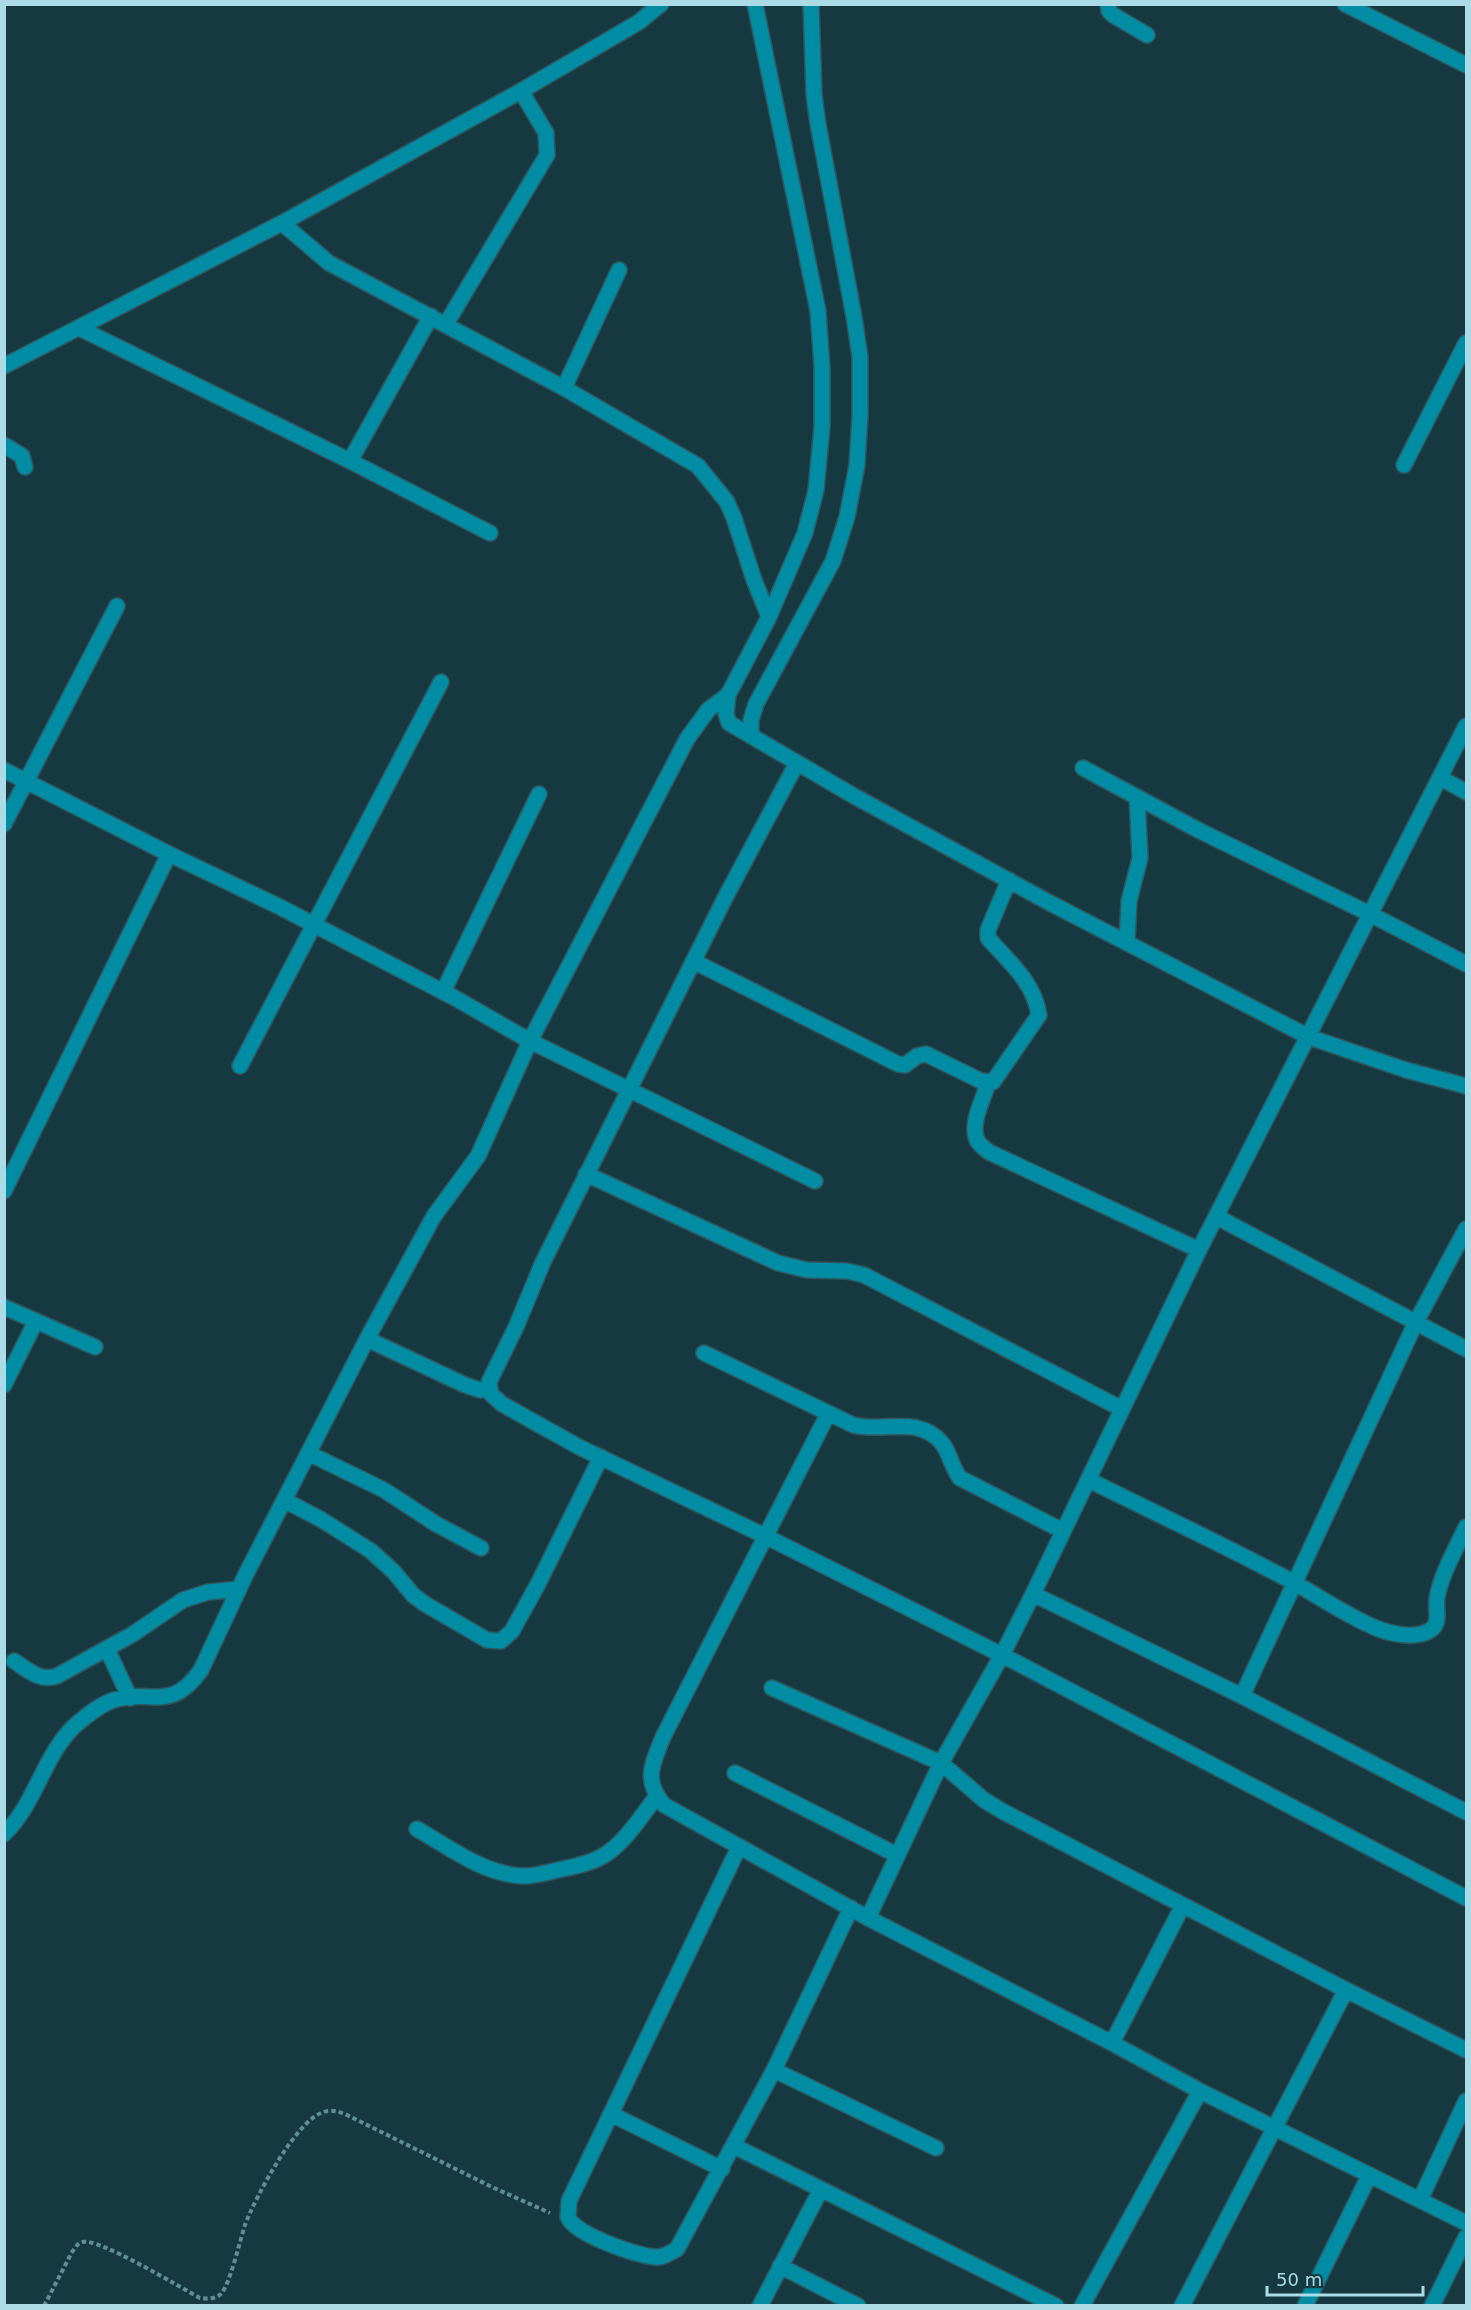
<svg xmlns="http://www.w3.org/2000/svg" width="1471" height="2310" font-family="'DejaVu Sans',sans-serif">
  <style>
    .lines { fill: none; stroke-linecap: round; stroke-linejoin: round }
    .minor-casing { stroke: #30545c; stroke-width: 18 }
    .tertiary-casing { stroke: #30545c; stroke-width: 18 }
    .path { stroke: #628c96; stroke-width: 4; stroke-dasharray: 4.5 3; stroke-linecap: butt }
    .minor { stroke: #008da3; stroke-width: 15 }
    .tertiary { stroke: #008da3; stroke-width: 15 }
  </style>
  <rect width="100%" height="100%" fill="#163840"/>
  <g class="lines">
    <defs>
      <path id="minor" d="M755,4L818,311L822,367V427L816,490L805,533L769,617L728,695L726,714L729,723L854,796L1050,903L1309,1037L1406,1070L1466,1086
        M1108,4L1109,11L1113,15L1147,35
        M1345,4L1466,65
        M282,223L329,263L564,388L698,466L727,502L734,518L754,580L769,617
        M446,324L547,155L546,133L521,91
        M79,328L350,461L490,533
        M564,388L619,270
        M4,445L22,456L25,467
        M350,461L431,316
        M1404,465L1466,343
        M751,736V720L756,704L833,561L847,517L857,465L860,415V357L854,317L818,124L814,95L811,4
        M797,763L726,896L543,1262L516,1327L489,1382L491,1394L502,1404L579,1447L765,1536L1002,1655L1466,1898
        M1083,768L1198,830L1372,915L1466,964
        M4,770L169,854L280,907L455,998L530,1041L815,1181
        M1441,778L1466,792
        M4,824L117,606
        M1127,942L1129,901L1140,858L1137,797
        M693,961L898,1064L905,1065L917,1056L926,1054L981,1081L993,1082L1039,1015C1034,982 1009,962 988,938V930L1009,880
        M443,992L539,794
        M240,1066L441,682
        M988,1083C984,1098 971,1121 976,1137C977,1143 984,1148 989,1152L1199,1250
        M586,1174L778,1263L807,1270L847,1271L864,1275L1122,1409
        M4,1191L169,854
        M1217,1217L1466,1349
        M4,1307L95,1347
        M367,1339L465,1385L480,1390L489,1389
        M704,1353L853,1425C883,1433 917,1415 941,1442C950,1452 951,1467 960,1478L1063,1531
        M4,1385L36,1321
        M828,1414L663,1737C652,1765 643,1780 664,1805L868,1918L1112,2043L1200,2091L1466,2223
        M308,1453L384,1490L436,1524L481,1548
        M1089,1480C1157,1514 1226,1546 1293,1582C1320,1597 1347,1616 1376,1628C1391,1634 1414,1639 1429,1631C1442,1624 1435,1610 1437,1598C1441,1574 1456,1549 1466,1527
        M284,1500L322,1520L371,1551L394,1572L413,1595L425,1604L487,1640L501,1641L512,1631L538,1584L601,1457
        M1033,1594L1242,1696L1466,1812
        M107,1649L130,1698
        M14,1661C28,1670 40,1682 57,1676L133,1634L183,1600L208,1592L239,1589
        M772,1688L941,1763L984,1800L1002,1811L1346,1990L1466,2050
        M1242,1696L1415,1324L1466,1229
        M735,1773L897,1855
        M417,1829C450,1848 482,1873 521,1876C534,1877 548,1872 562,1869C577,1866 596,1862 609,1852C628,1838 642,1815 657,1796
        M4,1834C37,1803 44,1751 79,1722C89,1714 101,1704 114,1700C151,1688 170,1714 201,1670L245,1576L367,1339L434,1216L478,1156L530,1041L687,739L708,710L728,695
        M739,1847L569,2201L568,2217C575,2235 636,2255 655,2257C663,2258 670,2253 677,2249L774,2070L851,1908
        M868,1918L941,1763L1002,1655L1033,1594L1199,1250L1466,726
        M1112,2043L1183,1905
        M774,2070L936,2148
        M611,2114L722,2169
        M734,2146L1056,2306
        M1420,2200L1466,2101
        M780,2266L858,2306
        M760,2306L820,2191
        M1082,2306L1200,2091
        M1182,2306L1346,1990
        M1305,2306L1369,2176
        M1432,2306L1466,2237"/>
      <path id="tertiary" d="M4,366L282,223L521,91L639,22L661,4"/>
    </defs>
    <use href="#minor" class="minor-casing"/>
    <use href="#tertiary" class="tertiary-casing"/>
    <path class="path" d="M44,2306L72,2252C75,2249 77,2243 82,2242C98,2237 181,2288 200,2298C207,2299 215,2299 221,2294C230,2284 240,2240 245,2225C255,2198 295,2123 321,2113C330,2109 338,2111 347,2115L492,2187L550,2213"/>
    <use href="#minor" class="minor"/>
    <use href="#tertiary" class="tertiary"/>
  </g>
  <rect width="1471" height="2310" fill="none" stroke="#abdbe7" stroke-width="12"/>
  <path d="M1267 2286v9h156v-9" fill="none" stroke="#abdbe7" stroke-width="3"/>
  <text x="1276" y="2286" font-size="18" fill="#abdbe7" stroke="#163840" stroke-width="4.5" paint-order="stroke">50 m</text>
</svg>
